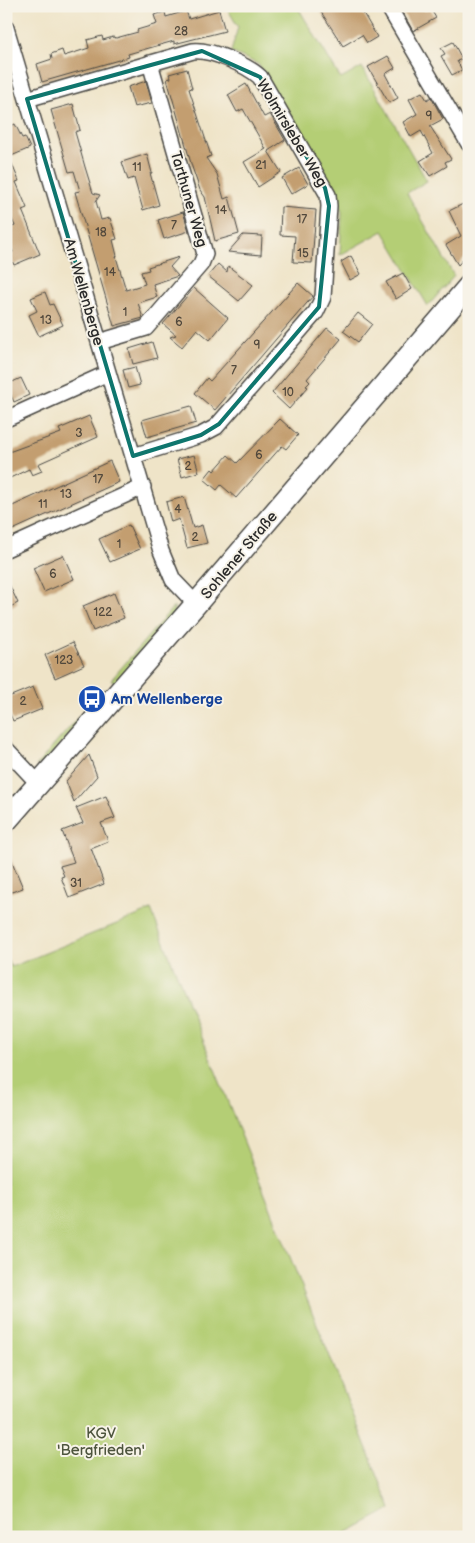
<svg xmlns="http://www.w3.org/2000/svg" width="475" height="1543" font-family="'Balsamiq Sans',sans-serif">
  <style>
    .green { fill: #b4ce74; stroke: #707c50 }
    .building { fill: #c39e6f }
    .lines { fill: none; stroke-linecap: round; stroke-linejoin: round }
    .street-casing { stroke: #484743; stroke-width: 18 }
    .secondary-casing { stroke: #484743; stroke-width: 24 }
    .street { stroke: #fff; stroke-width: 15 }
    .secondary { stroke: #fff; stroke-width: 21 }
    .marked { fill: none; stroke: #0f766e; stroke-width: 4; stroke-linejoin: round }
    .labels { text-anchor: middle; stroke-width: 4; stroke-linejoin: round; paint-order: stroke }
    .number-label { font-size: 12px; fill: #51483c }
    .street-label { font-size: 15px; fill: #2b2b2b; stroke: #f7f3e8 }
    .transit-label { font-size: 15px; font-weight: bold; fill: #164399; stroke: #f7f3e8; text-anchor: start }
    .park-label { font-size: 15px; fill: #4d543d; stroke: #f7f3e8 }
  </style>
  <rect width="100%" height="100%" fill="#f7f3e8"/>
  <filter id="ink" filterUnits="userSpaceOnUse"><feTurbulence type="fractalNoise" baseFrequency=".02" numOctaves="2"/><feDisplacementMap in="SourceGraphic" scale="10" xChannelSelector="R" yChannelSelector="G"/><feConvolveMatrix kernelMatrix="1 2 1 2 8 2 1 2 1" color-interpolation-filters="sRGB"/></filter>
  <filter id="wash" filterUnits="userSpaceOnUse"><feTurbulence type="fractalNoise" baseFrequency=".0096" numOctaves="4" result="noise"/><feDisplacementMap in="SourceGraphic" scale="20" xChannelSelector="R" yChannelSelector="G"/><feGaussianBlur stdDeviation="1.12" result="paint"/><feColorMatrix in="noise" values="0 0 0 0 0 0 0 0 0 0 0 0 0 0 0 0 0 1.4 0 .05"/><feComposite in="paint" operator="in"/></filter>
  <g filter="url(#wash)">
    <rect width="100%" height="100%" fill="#efe4c8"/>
    <path class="green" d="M226,6H297L341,79L362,67L427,181L407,193L454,276L428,306L383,231L340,255L342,213L339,201L258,64L231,52L238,27Z
      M174,606V614L118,683L111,680Z
      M103,689L106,695L44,763L36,766Z
      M151,910L391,1509L338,1537H6V957L11,967Z"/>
    <g id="blocks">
      <path class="building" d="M331,6H359L377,37L367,43L362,35L343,46L321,12Z
        M399,6H422L425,11L430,8L436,18L413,31Z
        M219,10L225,31L174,44V41L128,54L129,57L42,82L37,64L52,59L51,54L62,50L64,56L89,48L87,40L102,36L103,40L113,37L116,38L138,32L137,30L157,24L154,15L165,12L166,17L186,11L189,19Z
        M453,42L462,59L457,61L462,70L452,75L441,56L445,54L441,48Z
        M388,56L395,68L385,74L398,98L389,103L368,67Z
        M187,69L192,88L189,89L211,156L206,158L217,174L224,199L229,197L239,234L215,241L205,197L200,190L192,167L167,79L171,78L169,74Z
        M146,81L152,103L134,107L128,87Z
        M246,84L264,117L270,114L285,140L268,151L281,172L258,187L244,162L266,149L243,109L237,112L228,95Z
        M422,92L427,100L431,97L443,119L430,126L451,159L445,162L447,166L430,176L420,161L433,153L421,131L411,137L403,122L417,114L409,99Z
        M73,104L80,130L75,132L85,167L93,193L100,195L96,201L101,220L110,218L117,239L113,240L117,256L116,257L126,290L145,284L141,272L149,270L148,267L179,257L170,267L178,276L153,284L157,297L138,303L143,318L114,326L75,192L80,191L74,171L69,172L51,110Z
        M15,124L22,138L25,137L30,148L9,157L19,181L16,182L27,208L22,210L40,254L14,265L9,254L13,252L6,235L12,232L10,228L15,226L6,206V128Z
        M147,154L152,173H150L159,205L143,210L134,178L128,180L122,162Z
        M299,168L308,184L291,194L282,178Z
        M463,204L469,214V253L458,265L446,245L461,236L449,211Z
        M281,207L316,210L312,263L293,262L295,236L280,235Z
        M183,212L189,231L164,239L158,220Z
        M243,235L262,236L261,255L228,252Z
        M351,256L361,274L350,280L341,262Z
        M218,264L227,272L228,266L253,285L239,301L208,276Z
        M403,273L412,289L396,299L386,282Z
        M298,283L313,296L215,410L195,393L207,378L210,381Z
        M194,288L228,318L210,340L197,329L182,347L170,337L176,335L163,324Z
        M45,292L50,305L53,304L63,325L39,336L29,315L37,311L31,298Z
        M358,313L372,324L358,342L343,331Z
        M327,328L341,339L307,379L310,382L306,386L308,387L289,409L272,393Z
        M152,342L157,358L133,364L129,349Z
        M135,367L140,385L128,388L123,370Z
        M21,378L29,395L14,402L6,385Z
        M191,406L196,423L147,437L142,420Z
        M89,416L98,437L38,464L42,471L32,475L29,469L10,478L6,470V453L61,433L59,429Z
        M280,419L298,435L286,449L282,446L236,498L221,485L217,490L204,479L212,469L214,471L228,455L237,463Z
        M194,455L199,472L182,477L177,459Z
        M110,461L119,482L6,533V509Z
        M184,497L193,528L202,525L207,543L187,548L179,519L171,522L166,502Z
        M129,525L140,549L110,562L99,539Z
        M63,555L74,579L44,592L33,568Z
        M6,578L18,603L6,609Z
        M114,593L124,618L93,631L83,606Z
        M73,642L84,665L55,678L45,655Z
        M33,687L42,709L13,721L6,705V698Z
        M89,755L97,776L74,802L66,781Z
        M106,796L115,818L101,823L108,841L91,848L104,884L69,898L61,877L64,876L60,866L74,862L62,831L83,823L76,808Z
        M6,847L23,888L6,894Z"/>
    </g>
  </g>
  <g filter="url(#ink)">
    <use href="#blocks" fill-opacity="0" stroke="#484743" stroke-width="1"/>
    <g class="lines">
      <defs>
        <path id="street" d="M388,6L469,144
          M6,28L161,551L173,580L196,604
          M27,99L193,51C210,49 247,65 260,77L328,195L329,206L323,297L316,312L216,427L201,435L133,456
          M99,342L146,328L201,264L205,254L150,63
          M6,419L108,373
          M6,549L143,487
          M6,749L39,784"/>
        <path id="secondary" d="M6,821L196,604L469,286"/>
      </defs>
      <use href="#street" class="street-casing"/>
      <use href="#secondary" class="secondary-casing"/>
      <use href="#street" class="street"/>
      <use href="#secondary" class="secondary"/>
    </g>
  </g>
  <path class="marked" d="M202,51L260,77L325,188L329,206L319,307L219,424L201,435L133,456L27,99Z"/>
  <defs>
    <symbol id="bus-disc" viewBox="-11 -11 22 22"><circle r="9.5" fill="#1a4fb4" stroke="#f7f3e8"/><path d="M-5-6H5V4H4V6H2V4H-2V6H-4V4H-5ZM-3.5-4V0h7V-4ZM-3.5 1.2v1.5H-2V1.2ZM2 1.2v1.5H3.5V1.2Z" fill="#fff"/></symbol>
  </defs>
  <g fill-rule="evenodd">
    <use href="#bus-disc" x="76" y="683" width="32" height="32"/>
  </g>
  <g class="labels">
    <g class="number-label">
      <text x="181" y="35">28</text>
      <text x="429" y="120">9</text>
      <text x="261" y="169">21</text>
      <text x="137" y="171">11</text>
      <text x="221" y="214">14</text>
      <text x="302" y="223">17</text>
      <text x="174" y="229">7</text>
      <text x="101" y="236">18</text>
      <text x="303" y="257">15</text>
      <text x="110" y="276">14</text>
      <text x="125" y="316">1</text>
      <text x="46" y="324">13</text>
      <text x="179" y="326">6</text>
      <text x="257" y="349">9</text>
      <text x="234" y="374">7</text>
      <text x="288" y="396">10</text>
      <text x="79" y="437">3</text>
      <text x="259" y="459">6</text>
      <text x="188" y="470">2</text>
      <text x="98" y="483">17</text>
      <text x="66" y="498">13</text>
      <text x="43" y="508">11</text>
      <text x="178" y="513">4</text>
      <text x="195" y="541">2</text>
      <text x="119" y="548">1</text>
      <text x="53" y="578">6</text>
      <text x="103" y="616">122</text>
      <text x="64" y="664">123</text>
      <text x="23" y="705">2</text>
      <text x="76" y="887">31</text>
    </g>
    <g class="street-label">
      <text transform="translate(292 133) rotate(59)" y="5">Wolmirsleber Weg</text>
      <text transform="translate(189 199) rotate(74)" y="5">Tarthuner Weg</text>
      <text transform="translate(84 292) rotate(74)" y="5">Am Wellenberge</text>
      <text transform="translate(239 555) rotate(-50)" y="5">Sohlener Straße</text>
    </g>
    <g class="transit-label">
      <text x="111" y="704">Am Wellenberge</text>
    </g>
    <g class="park-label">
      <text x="101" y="1438">KGV<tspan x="101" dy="17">'Bergfrieden'</tspan></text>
    </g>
  </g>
  <rect width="475" height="1543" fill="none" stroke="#f7f3e8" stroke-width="25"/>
</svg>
